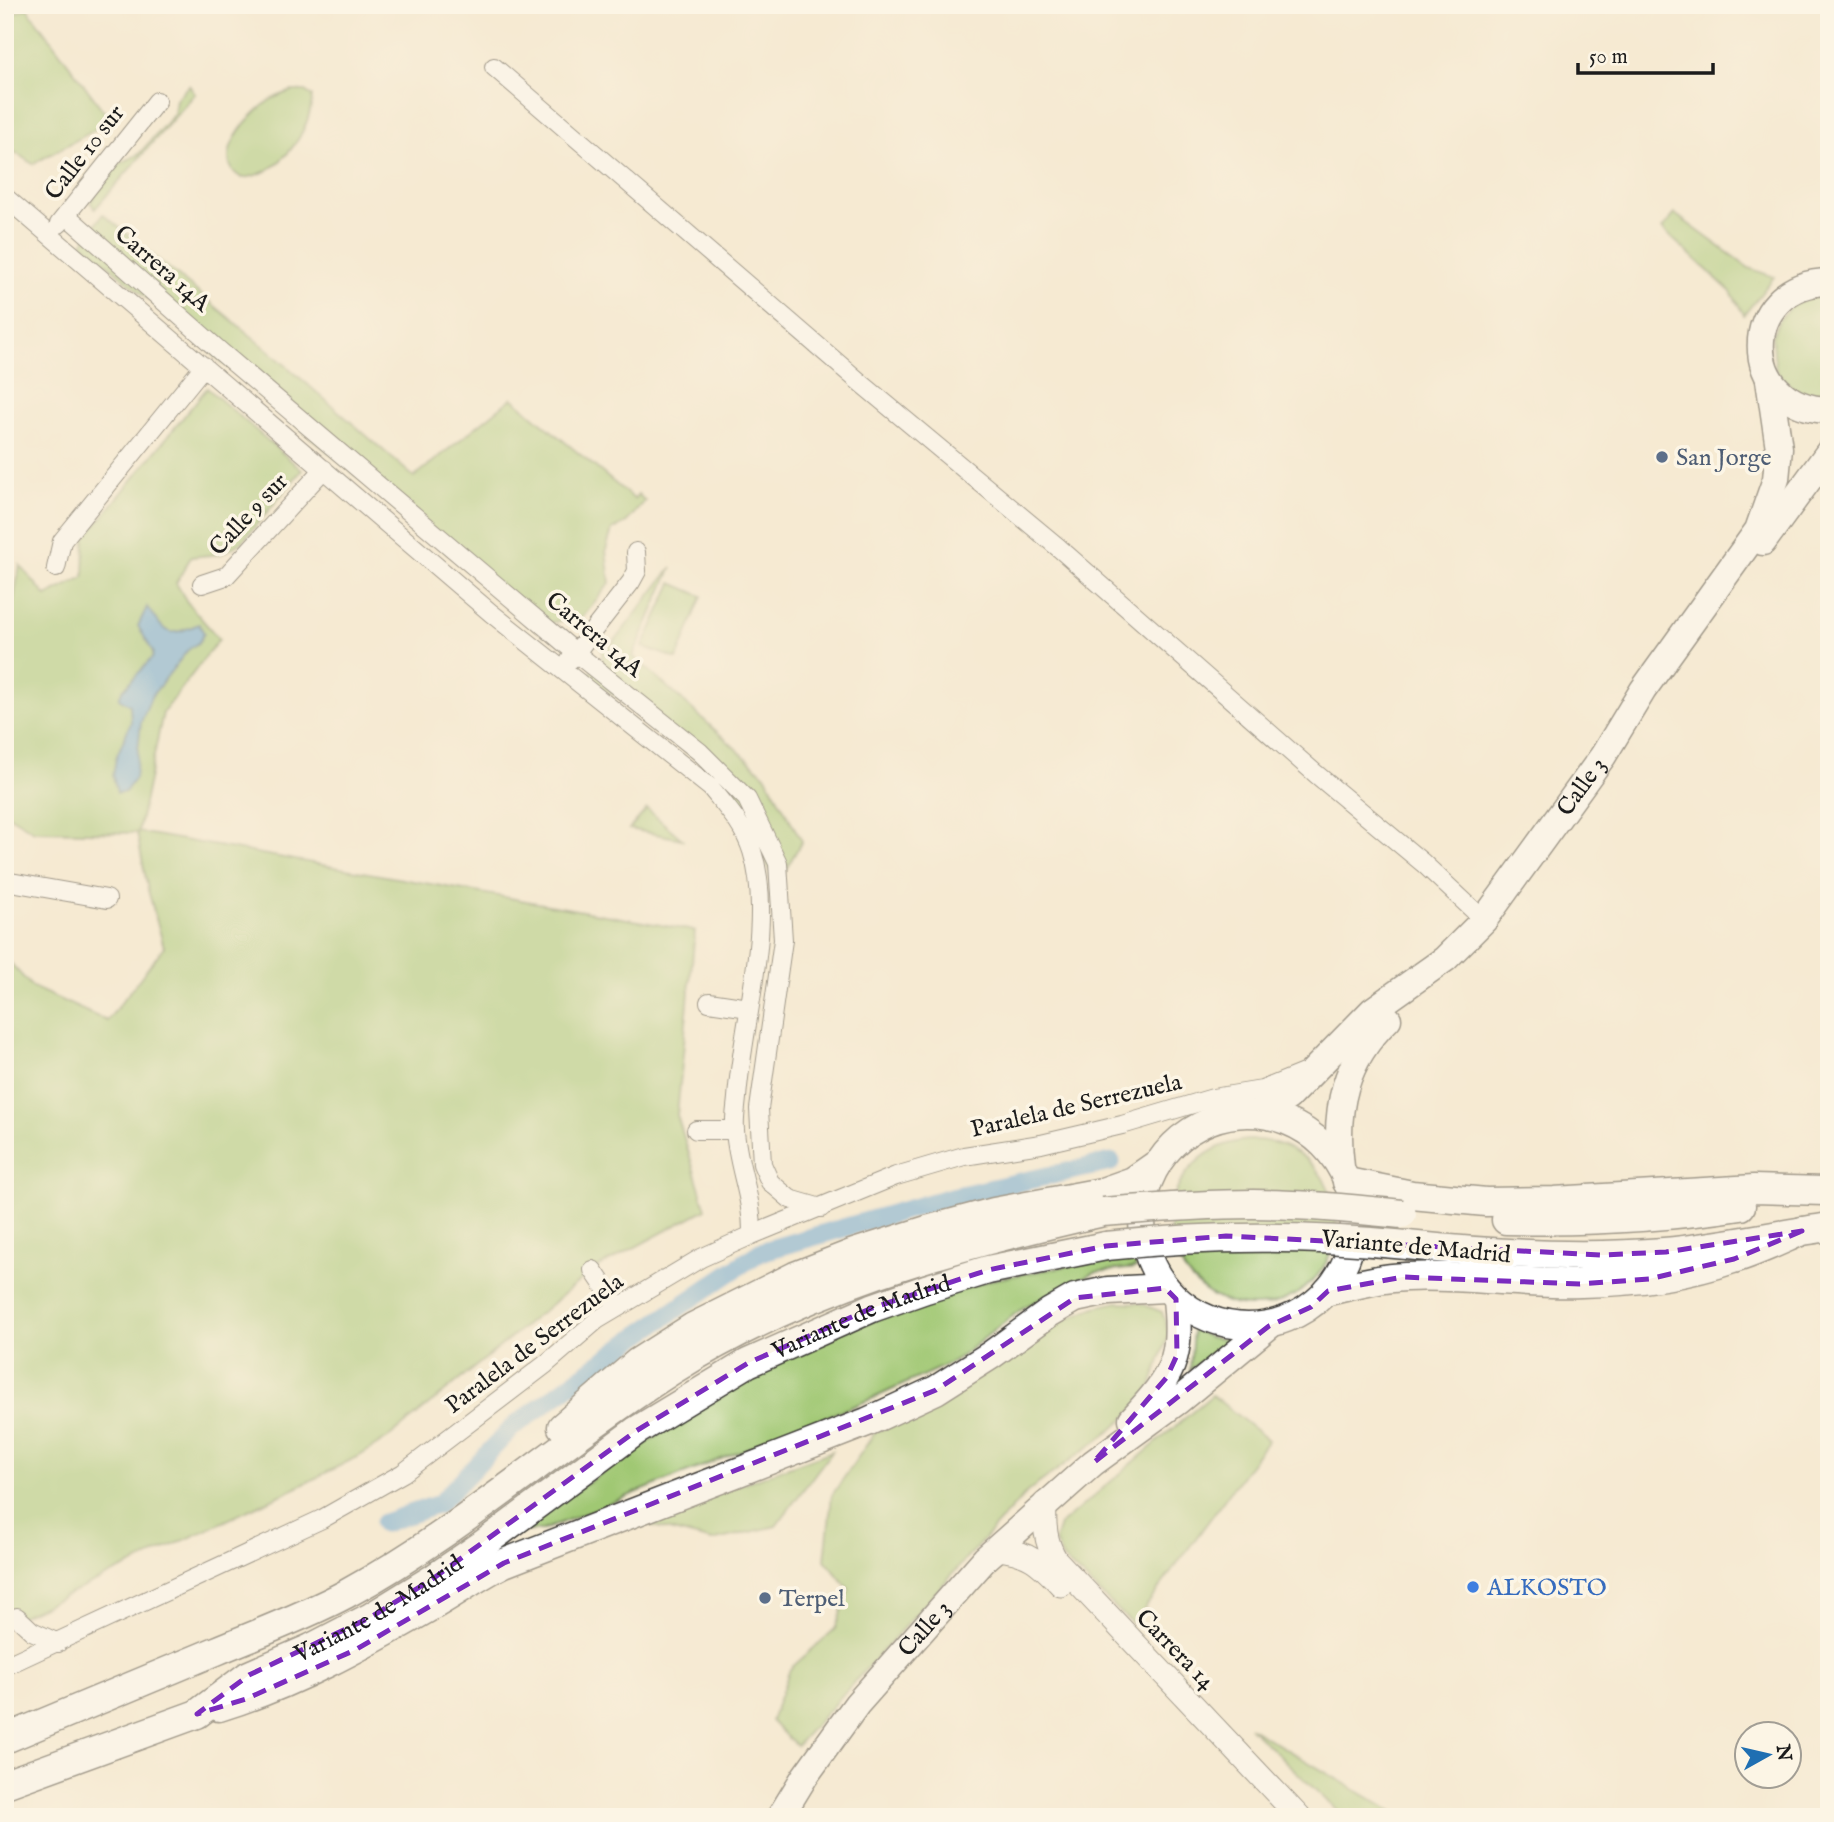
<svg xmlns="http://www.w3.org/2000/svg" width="1834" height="1822" font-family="'IM FELL English',serif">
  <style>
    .green { fill: #a0c873; stroke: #5e7248; stroke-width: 2 }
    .water { fill: #5fa3d4; stroke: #3e6078; stroke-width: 2 }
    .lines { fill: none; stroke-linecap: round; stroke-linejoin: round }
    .canal { stroke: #5fa3d4; stroke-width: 19 }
    .minor-casing { stroke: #3d3b37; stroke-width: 20 }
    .tertiary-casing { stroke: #3d3b37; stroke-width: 25 }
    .secondary-casing { stroke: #3d3b37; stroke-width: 29 }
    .primary-casing { stroke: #3d3b37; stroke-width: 31 }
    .minor { stroke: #fff; stroke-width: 18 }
    .tertiary { stroke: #fff; stroke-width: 23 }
    .secondary { stroke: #fff; stroke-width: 26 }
    .primary { stroke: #fff; stroke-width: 28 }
    .primary-bridge-casing { stroke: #3d3b37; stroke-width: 31; stroke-linecap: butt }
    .primary-bridge { stroke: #fff; stroke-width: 28 }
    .marked { fill: none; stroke: #7b2cbf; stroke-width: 5; stroke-dasharray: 14 9; stroke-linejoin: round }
    .service-dot { fill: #5c6f8a; stroke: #fcf5e5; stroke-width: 2.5 }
    .shop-dot { fill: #3f7fe0; stroke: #fcf5e5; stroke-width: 2.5 }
    .labels { text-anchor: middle; stroke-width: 7; stroke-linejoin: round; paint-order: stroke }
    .street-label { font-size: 24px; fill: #1c1c1c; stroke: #fcf5e5 }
    .service-label { font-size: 24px; fill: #4e5e75; stroke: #fcf5e5; text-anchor: start }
    .shop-label { font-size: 24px; fill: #366cbe; stroke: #fcf5e5; text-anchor: start }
  </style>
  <rect width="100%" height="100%" fill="#fcf5e5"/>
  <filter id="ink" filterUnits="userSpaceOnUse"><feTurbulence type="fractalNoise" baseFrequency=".0143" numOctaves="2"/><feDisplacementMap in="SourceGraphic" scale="14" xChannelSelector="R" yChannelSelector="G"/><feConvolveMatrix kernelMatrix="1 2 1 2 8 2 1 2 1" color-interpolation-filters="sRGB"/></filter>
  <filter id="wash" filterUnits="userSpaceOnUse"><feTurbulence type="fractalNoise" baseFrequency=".00686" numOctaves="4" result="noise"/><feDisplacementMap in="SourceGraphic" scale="28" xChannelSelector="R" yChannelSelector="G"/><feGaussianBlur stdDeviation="1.57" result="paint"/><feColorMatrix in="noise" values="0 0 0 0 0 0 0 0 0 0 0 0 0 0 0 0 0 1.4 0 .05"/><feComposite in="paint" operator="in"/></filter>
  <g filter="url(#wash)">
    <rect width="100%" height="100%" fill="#f5ead2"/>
    <path class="green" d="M27,8L111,121L33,164L5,146V17Z
      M189,85L195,94L95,209L90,202L119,164L139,154L174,114L176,99Z
      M292,91H305L312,96C311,132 280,175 242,178C207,159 251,112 272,99C278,96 286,93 292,91Z
      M103,214L267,349L414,477L512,398L634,499L638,494L645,501L625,524L612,530L606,550L610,583L582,618L553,622L544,635L82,243Z
      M1675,214L1749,268L1774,277L1744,315L1731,292L1662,229Z
      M1822,295L1829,296V400L1800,395L1776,371L1772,336L1779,320L1790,307L1805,299Z
      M207,388L302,470L242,542L221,554L191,557L176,583L187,602L219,639L163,713L138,832L695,931L677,1115L706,1209L593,1270L391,1436L363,1454L298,1487L5,1624V957L32,987L107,1021L164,947L148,890L137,833L34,831L5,813V647L20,565L46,596L84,577L85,538Z
      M672,567L633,656L765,775L802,841L776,887L748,814L714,773L587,675L602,662V642L609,648Z
      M672,583L702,596L677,659L643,647Z
      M647,809L682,839L629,829Z
      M1170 1223a83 83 0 1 1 166 0a83 83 0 1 1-166 0Z
      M1134,1254L1136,1268L1095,1272L1024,1307L955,1361L876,1397L543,1530L514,1532L736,1383L834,1334L990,1280Z
      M1118,1302L1140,1303L1162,1312L1169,1334L1147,1398L1113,1429L1027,1492L796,1746L771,1721L790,1669L835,1629L849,1589L825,1560L832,1495L876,1431L911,1420L1052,1325L1095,1307Z
      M1193,1329L1209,1337L1229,1340L1190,1370Z
      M1212,1395L1268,1440L1133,1624L1062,1558L1055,1541L1060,1525Z
      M832,1451L776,1526L712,1541L638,1522Z
      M1249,1727L1401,1817H1344Z"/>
    <path class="water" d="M147,607C168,635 165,638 199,624L204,633L199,642L188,650L151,697L141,722L135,778L125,792L117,793L113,776L116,758L131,722L130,705L119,698L122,691L152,658L153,652L138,626Z"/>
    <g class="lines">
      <path class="canal" d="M384,1523L439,1504L513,1427L637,1336L760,1252L951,1197L1111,1162"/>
    </g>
  </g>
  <g filter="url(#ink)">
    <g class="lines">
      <defs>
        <path id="minor" d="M494,67L862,384L1059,548L1316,774L1423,863L1484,920
          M5,197L491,613L711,788C727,808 744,826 752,851C775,921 742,1024 737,1098C736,1109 734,1120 735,1130C737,1166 753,1197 752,1235
          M66,215L221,352L582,658L700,752L747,799L778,863L783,940L759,1109L762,1164L770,1182L790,1199L821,1208
          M59,224L157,101
          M56,568L62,541L204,366
          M202,584L226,576L324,469
          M570,660L631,582L637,571L636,552
          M5,881L107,899
          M709,1002L749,1008
          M696,1130H735
          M593,1270L618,1307
          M17,1617L32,1631L58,1643
          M5,1666L322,1519L403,1473L546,1364L597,1320L701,1258L752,1235L896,1176L964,1156L1041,1144L1122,1125L1213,1098L1262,1090L1306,1072"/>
        <path id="tertiary" d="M1045,1503C1044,1525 1045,1542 1056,1560L1299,1817
          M996,1549C1028,1551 1040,1563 1061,1585"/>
        <g id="secondary">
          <path d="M1829,282C1738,283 1738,408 1829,410"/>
          <path d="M1763,542L1829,452"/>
          <path id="s1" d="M1256,1113L1288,1097L1373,1010L1445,959L1484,920L1603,756L1643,690L1758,530L1776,479L1779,448L1769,380"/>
          <circle cx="1248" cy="1220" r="106"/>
          <path d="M1341,1167C1334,1109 1344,1061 1388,1019"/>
          <path d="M1132,1419C1173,1375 1182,1360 1176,1299"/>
          <path id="s2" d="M780,1817L805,1776L857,1704L985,1559L1093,1463L1178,1401L1269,1326"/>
        </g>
        <g id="primary">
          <path d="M1347,1182L1412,1195L1486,1202L1554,1201L1754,1189L1825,1191"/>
          <path d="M1506,1220C1586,1222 1663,1218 1741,1206"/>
          <path d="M1407,1245C1492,1254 1578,1259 1664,1252C1719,1247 1774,1235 1829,1227"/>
          <path d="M1328,1291C1354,1285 1379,1278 1406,1277C1465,1274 1523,1285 1581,1283C1633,1282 1685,1276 1733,1259C1757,1252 1779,1241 1802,1231"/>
          <path d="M562,1427L638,1362L693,1327L795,1276L854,1253L927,1230L994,1212L1102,1192L1133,1181L1156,1165"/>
          <path d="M219,1707C294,1684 362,1646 430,1607C455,1593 478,1576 504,1563L867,1422L936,1390L991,1355L1049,1313L1075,1298L1108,1291L1165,1288"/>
          <path d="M5,1739C76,1710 146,1680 216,1651C259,1633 305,1616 346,1594C462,1531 560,1442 671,1371C804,1287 951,1246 1103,1212"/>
          <path id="s3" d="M5,1784L197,1714L249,1675L311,1648L371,1617L431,1580L482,1545L636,1431L748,1363L872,1308L926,1289L988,1270L1106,1246"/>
        </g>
      </defs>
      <use href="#minor" class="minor-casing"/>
      <use href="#tertiary" class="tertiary-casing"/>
      <use href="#secondary" class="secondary-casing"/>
      <use href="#primary" class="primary-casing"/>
      <use href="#minor" class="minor"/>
      <use href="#tertiary" class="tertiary"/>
      <use href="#secondary" class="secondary"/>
      <use href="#primary" class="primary"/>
      <defs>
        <path id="primary-bridge" d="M1103,1212C1153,1208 1202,1204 1253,1204C1303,1204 1352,1209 1402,1214
          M1106,1246C1207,1235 1306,1235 1407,1245"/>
      </defs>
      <use href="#primary-bridge" class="primary-bridge-casing"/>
      <use href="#primary-bridge" class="primary-bridge"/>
    </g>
  </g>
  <path d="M0 0H1834V1822H0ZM1802,1231L1734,1259L1649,1279L1580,1284L1403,1277L1328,1291L1311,1307L1269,1326L1093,1463L1167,1377L1177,1355L1176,1299L1165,1288L1075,1298L936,1390L504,1563L355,1650L246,1699L197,1714L249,1675L371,1617L431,1580L636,1431L748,1363L872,1308L988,1270L1106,1246L1226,1236L1602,1255L1666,1252Z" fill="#f5ead2" fill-opacity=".55" fill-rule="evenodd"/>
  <path class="marked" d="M1802,1231L1734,1259L1649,1279L1580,1284L1403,1277L1328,1291L1311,1307L1269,1326L1093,1463L1167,1377L1177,1355L1176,1299L1165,1288L1075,1298L936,1390L504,1563L355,1650L246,1699L197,1714L249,1675L371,1617L431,1580L636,1431L748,1363L872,1308L988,1270L1106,1246L1226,1236L1602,1255L1666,1252Z"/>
  <g class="service-dot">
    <circle cx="1662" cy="457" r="7"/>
    <circle cx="765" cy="1598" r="7"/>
  </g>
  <circle class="shop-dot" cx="1473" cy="1587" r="7"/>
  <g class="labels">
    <g class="street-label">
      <text transform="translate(84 152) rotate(-52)" y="8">Calle 10 sur</text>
      <text transform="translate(163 268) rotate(41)" y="8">Carrera 14A</text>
      <text transform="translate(248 514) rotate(-47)" y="8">Calle 9 sur</text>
      <text transform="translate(595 634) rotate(40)" y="8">Carrera 14A</text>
      <text dy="8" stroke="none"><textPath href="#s1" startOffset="466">Calle 3</textPath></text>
      <text transform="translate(1076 1105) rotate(-13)" y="8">Paralela de Serrezuela</text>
      <text transform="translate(1416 1246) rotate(5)" y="8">Variante de Madrid</text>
      <text dy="8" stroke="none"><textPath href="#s3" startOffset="982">Variante de Madrid</textPath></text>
      <text transform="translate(534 1343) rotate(-37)" y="8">Paralela de Serrezuela</text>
      <text dy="8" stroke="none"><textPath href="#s3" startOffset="415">Variante de Madrid</textPath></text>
      <text dy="8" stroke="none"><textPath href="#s2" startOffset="238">Calle 3</textPath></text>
      <text transform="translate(1176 1649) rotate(46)" y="8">Carrera 14</text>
    </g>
    <g class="service-label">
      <text x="1676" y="465">San Jorge</text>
      <text x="779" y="1606">Terpel</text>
    </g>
    <g class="shop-label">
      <text x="1487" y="1595">ALKOSTO</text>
    </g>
  </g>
  <rect width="1834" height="1822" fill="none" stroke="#fcf5e5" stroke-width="28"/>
  <g transform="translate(1768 1755) rotate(82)"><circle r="33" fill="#fcf5e5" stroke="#a29e95" stroke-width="2"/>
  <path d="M0-5L12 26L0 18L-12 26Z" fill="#1f6fb2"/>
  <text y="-10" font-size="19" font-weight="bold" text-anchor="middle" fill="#1c1c1c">N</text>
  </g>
  <path d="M1578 63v10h135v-10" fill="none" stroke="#1c1c1c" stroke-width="3.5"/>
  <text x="1589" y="63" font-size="21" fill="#1c1c1c" stroke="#fcf5e5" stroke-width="5" paint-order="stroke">50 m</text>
</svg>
